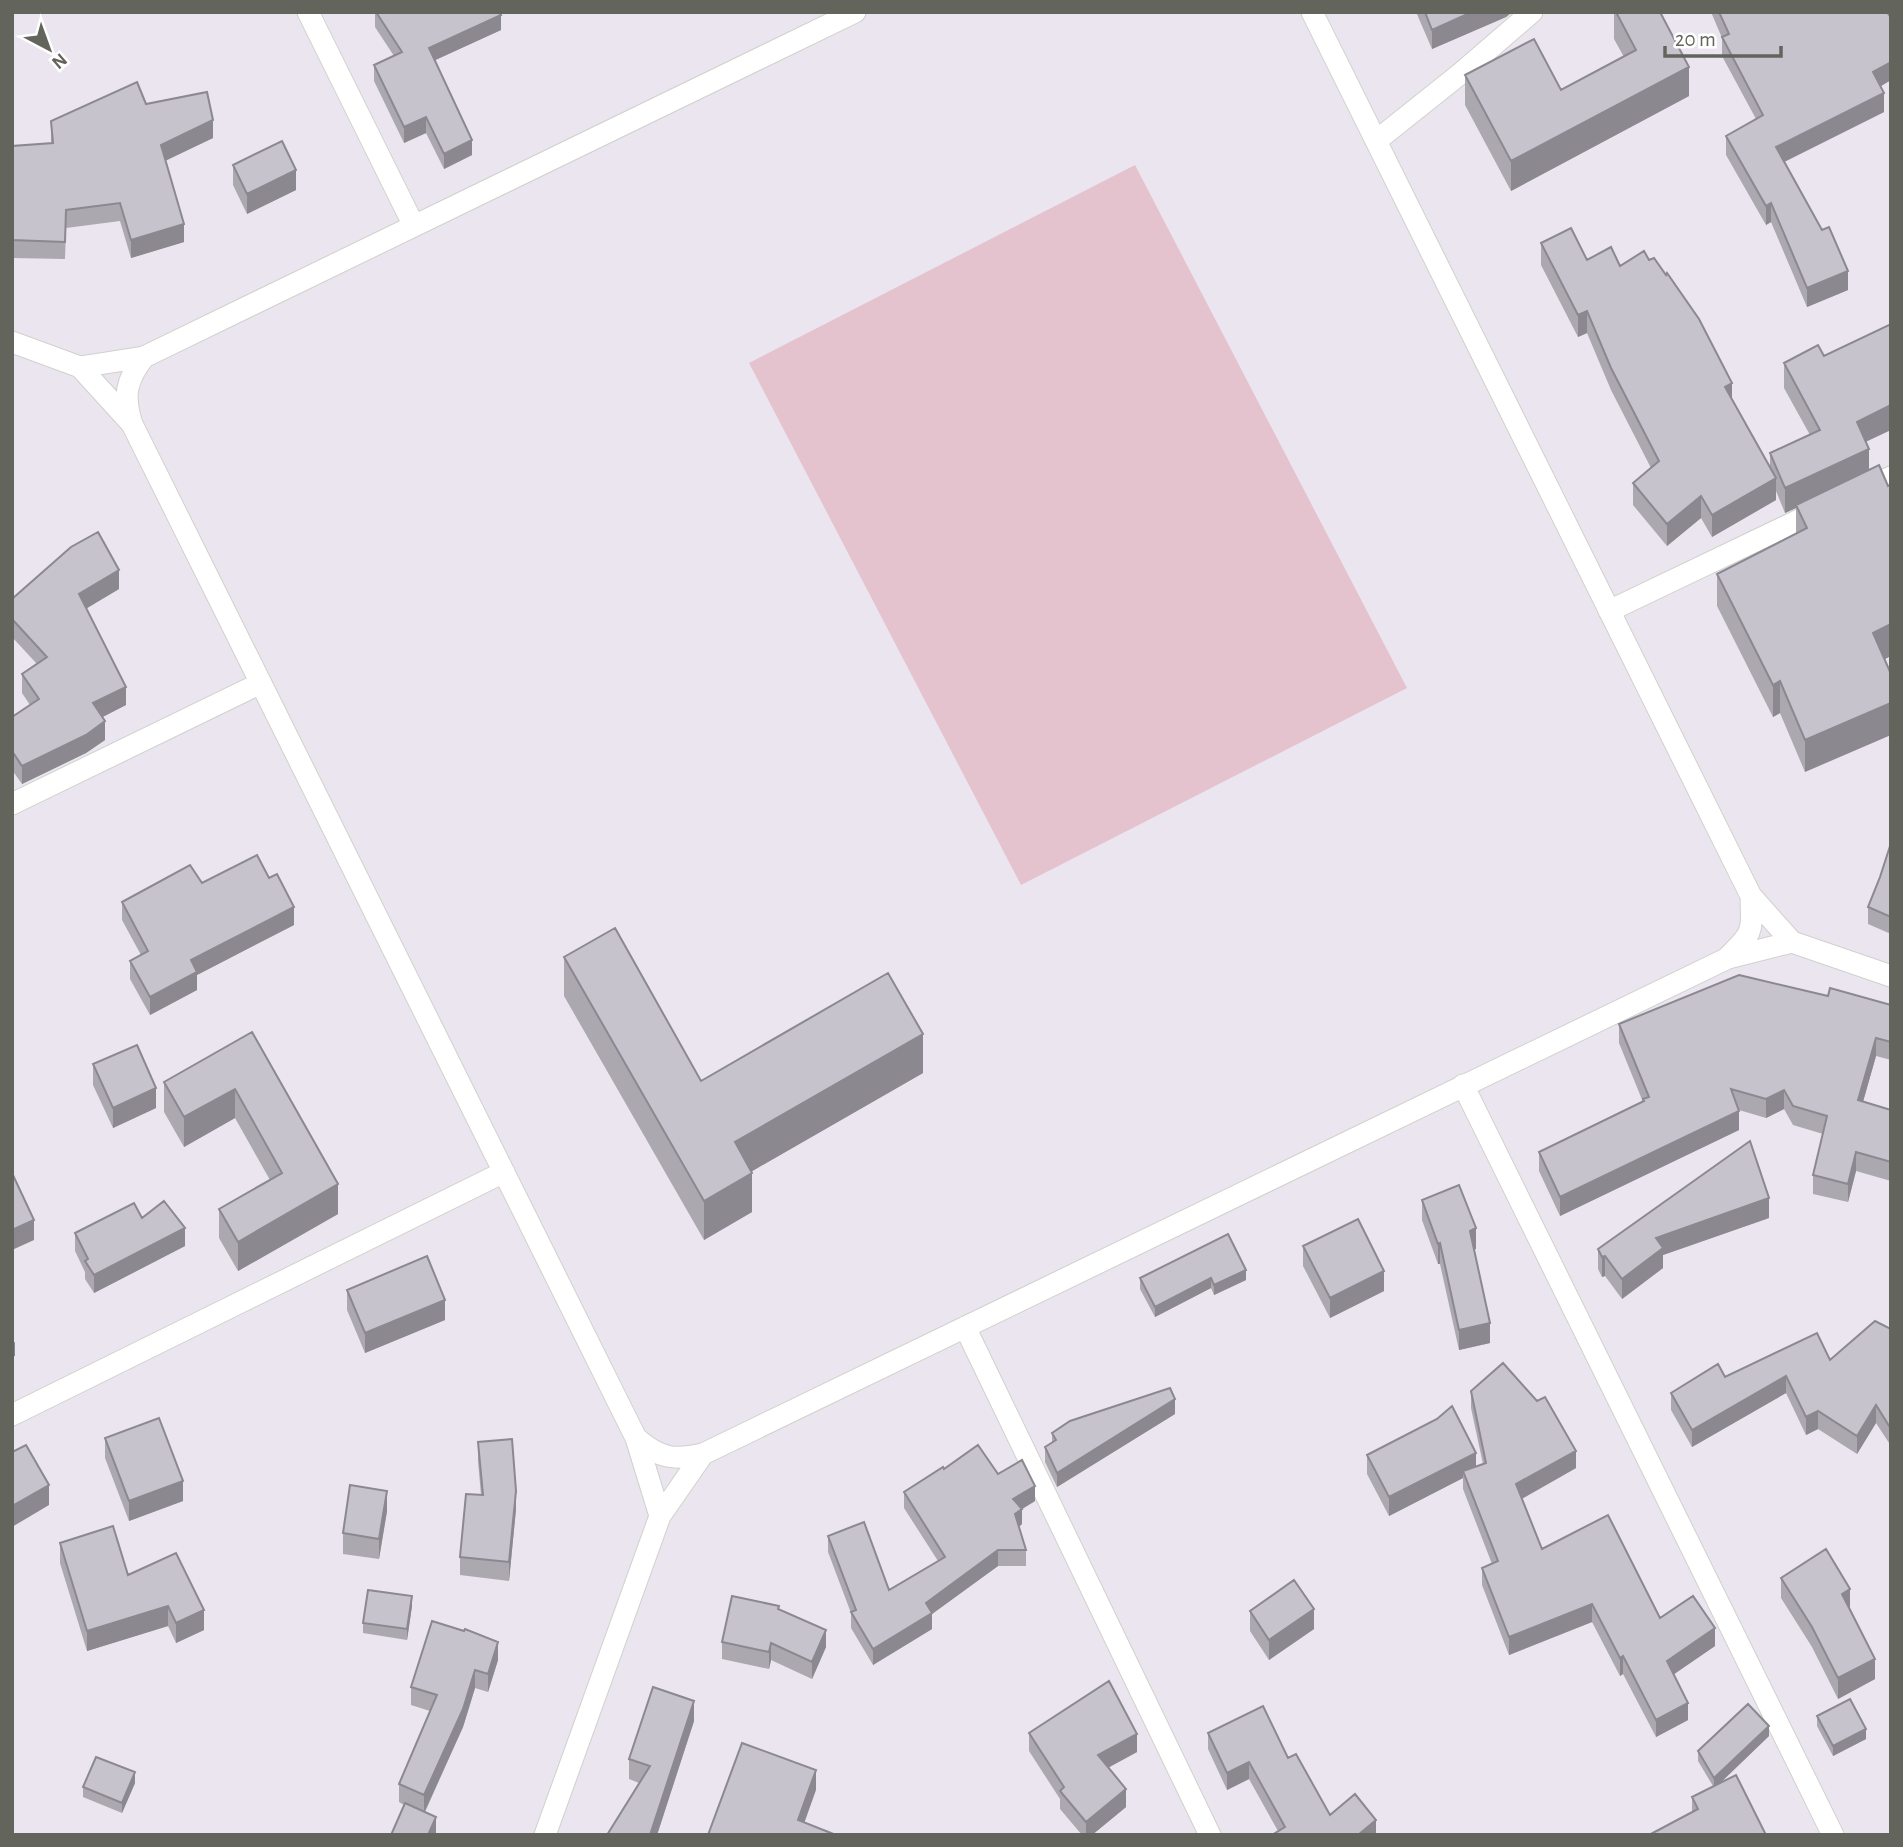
<svg xmlns="http://www.w3.org/2000/svg" width="1903" height="1847" font-family="'Alegreya Sans',sans-serif">
  <style>
    .green { fill: #e5c3ce }
    .lines { fill: none; stroke-linecap: round; stroke-linejoin: round }
    .minor-casing { stroke: #cfd2cb; stroke-width: 23 }
    .minor { stroke: #fff; stroke-width: 21 }
    .wall { fill: #aba8b0 }
    .shaded-wall { fill: #8b8890 }
    .building { fill: #c7c3cd; stroke: #8b8890; stroke-width: 2 }
  </style>
  <rect width="100%" height="100%" fill="#eae5ef"/>
  <path class="green" d="M1135,165L1407,688L1021,885L749,363Z"/>
  <g class="lines">
    <defs>
      <path id="minor" d="M308,12L414,226
        M855,12L144,357C126,380 123,396 132,424L636,1438C659,1458 674,1461 703,1454L1726,959C1754,932 1752,933 1751,896
        M1312,12L1751,896L1792,942
        M1376,141L1460,74L1532,12
        M12,342L80,367L131,423
        M80,367L144,357
        M1861,491L1891,477
        M1609,611L1822,509
        M12,804L261,683
        M1728,958L1792,942L1891,976
        M1463,1085L1833,1835
        M965,1327L1210,1835
        M12,1415L504,1172
        M636,1438L660,1516
        M545,1835L660,1516L703,1454"/>
    </defs>
    <use href="#minor" class="minor-casing"/>
    <use href="#minor" class="minor"/>
  </g>
  <path class="wall" d="M375,12L501,30L435,60L472,155L444,169L426,133L404,143L374,81V65L394,56L375,27Z
    M1416,12H1512L1506,17L1432,49Z
    M1614,12H1660L1689,96L1511,191L1465,105V75L1561,90L1624,57L1614,39Z
    M1711,12H1887L1891,18V80L1880,86L1884,112L1784,162L1848,290L1807,307L1771,222L1766,225L1726,155V136L1756,119L1722,56V38Z
    M146,104L213,138L165,160L184,242L131,258L120,221L66,228L65,259L12,258V146L51,143V121Z
    M233,165L296,190L247,214L233,185Z
    M1541,243L1587,260L1620,266L1732,399L1770,467V453L1810,435L1784,388V363L1866,442L1891,656L1884,659L1805,772L1780,713L1773,717L1717,606V574L1796,534V508L1785,513L1776,491V500L1712,537L1701,518L1667,546L1633,505V483L1651,468L1611,390L1587,333L1578,337L1541,265Z
    M119,589L86,608L126,705L102,717L105,740L86,753L22,784L12,770V717L30,705L22,693V674L37,664L12,637V599Z
    M1891,843V934L1868,924V907L1880,877Z
    M202,883L294,925L197,975V990L150,1015L130,979V961L141,955L122,920V902Z
    M564,957L701,1081L923,1073L752,1171V1212L704,1240L564,996Z
    M1828,996L1891,1005V1060L1876,1056L1863,1102L1891,1110V1181L1856,1171L1848,1202L1813,1194V1175L1823,1134L1793,1125L1784,1109L1766,1118L1739,1110V1130L1560,1216L1539,1171V1152L1643,1102L1619,1043V1024Z
    M252,1032L338,1214L238,1271L219,1238V1209L270,1180L235,1118L184,1147L164,1112V1082Z
    M93,1064L156,1108L113,1128L93,1085Z
    M1422,1200L1476,1249H1474L1490,1343L1459,1350L1440,1264H1438L1422,1220Z
    M142,1218L185,1246L94,1293L85,1279V1272L75,1251V1233Z
    M1769,1218L1663,1255V1268L1622,1299L1605,1276L1602,1277L1598,1269V1249Z
    M1228,1234L1246,1280L1214,1295L1211,1288L1155,1317L1140,1289V1278Z
    M1303,1246L1384,1291L1330,1318L1303,1266Z
    M347,1290L445,1320L365,1353L347,1310Z
    M1891,1329V1446L1876,1423L1857,1454L1818,1429L1806,1435L1786,1393L1692,1447L1671,1410V1393L1725,1377L1830,1360Z
    M1471,1391L1576,1468L1522,1499L1542,1549L1660,1618L1715,1646L1674,1674L1688,1720L1656,1737L1623,1674L1620,1676L1592,1622L1509,1655L1482,1585V1568L1492,1564L1463,1489V1478L1389,1516L1367,1474V1455L1476,1467L1483,1464L1471,1408Z
    M1175,1414L1057,1487L1045,1462V1447L1052,1443V1433Z
    M105,1438L183,1501L129,1521L105,1458Z
    M478,1442L516,1509L509,1581L460,1575V1557L481,1495L478,1461Z
    M944,1469L998,1474L1035,1501L1022,1509V1524L1019,1527L1026,1550V1566H998L932,1614V1629L873,1665L851,1628V1613L828,1552V1536L889,1590L938,1561L904,1508V1492Z
    M387,1511L379,1559L343,1554V1533Z
    M60,1543L128,1575L204,1630L176,1643L168,1626L87,1651L60,1563Z
    M1781,1578L1850,1609L1875,1679L1838,1699L1812,1647L1781,1598Z
    M412,1606L407,1640L363,1633V1623Z
    M779,1609L826,1647L812,1679L771,1660L769,1669L722,1659V1642Z
    M1250,1611L1314,1629L1269,1660L1250,1631Z
    M498,1660L488,1692L475,1688L463,1727L425,1812L436,1834L404,1805L399,1802V1784L430,1711L411,1705V1687Z
    M1817,1716L1866,1739L1833,1756L1817,1726Z
    M694,1721L657,1835H607L639,1783L629,1779V1759Z
    M1029,1733L1137,1752L1108,1768L1126,1807L1092,1835H1082L1060,1809V1799L1029,1751Z
    M1208,1733L1288,1758L1330,1815L1376,1835L1278,1831L1249,1779L1227,1790L1208,1749Z
    M1769,1736L1720,1783L1766,1835L1692,1812V1797L1713,1786L1698,1761V1751Z
    M135,1783L122,1813L83,1797V1787Z"/>
  <path class="shaded-wall" d="M1472,12H1512L1506,17L1432,49V30Z
    M501,15V30L429,63V48Z
    M1891,62V80L1873,91V72Z
    M1689,67V96L1511,191V161Z
    M1884,93V112L1776,166V147Z
    M426,117V133L404,143V127Z
    M213,120V138L161,163V145Z
    M472,140V155L444,169V154Z
    M296,170V190L247,214V194Z
    M1771,203V222L1766,225V206Z
    M184,224V242L131,258V240Z
    M1848,271V290L1807,307V288Z
    M1587,311V333L1578,337V315Z
    M1732,383V405L1725,387Z
    M1891,405V430L1857,446V422Z
    M1869,449V473L1796,505V508L1785,513V488Z
    M1776,478V500L1712,537V515Z
    M1701,496V518L1667,546V524Z
    M119,570V589L79,613V594Z
    M1891,624V656L1873,665V633Z
    M1780,681V713L1773,717V685Z
    M126,687V705L93,722V703Z
    M1891,703V735L1805,772V740Z
    M105,721V740L86,753L22,784V766Z
    M294,907V925L197,975V990L150,1015V997L191,960Z
    M923,1034V1073L735,1181V1142Z
    M1876,1038V1056L1858,1119V1100Z
    M156,1088V1108L113,1128V1108Z
    M235,1089V1118L184,1147V1117Z
    M1784,1090V1109L1766,1118V1099Z
    M1739,1111V1130L1560,1216V1197Z
    M1856,1152V1171L1848,1202V1184Z
    M752,1173V1212L704,1240V1201Z
    M338,1184V1214L238,1271V1242Z
    M1769,1198V1218L1663,1255V1268L1622,1299V1279L1656,1238Z
    M34,1220V1240L12,1250V1230Z
    M185,1228V1246L94,1293V1275Z
    M1476,1228V1249L1470,1251V1231Z
    M1440,1243V1264H1438V1244Z
    M1605,1256V1276L1602,1277V1257Z
    M1246,1270V1280L1214,1295V1285Z
    M1384,1271V1291L1330,1318V1298Z
    M1211,1278V1288L1155,1317V1307Z
    M445,1300V1320L365,1353V1333Z
    M1490,1323V1343L1459,1350V1330Z
    M15,1342V1356L12,1357V1343Z
    M1786,1376V1393L1692,1447V1430Z
    M1175,1399V1414L1057,1487V1473Z
    M1876,1405V1423L1857,1454V1436Z
    M1818,1411V1429L1806,1435V1417Z
    M1576,1451V1468L1516,1502V1484Z
    M1476,1453V1472L1463,1471V1478L1389,1516V1497Z
    M183,1481V1501L129,1521V1501Z
    M49,1485V1505L12,1527V1506Z
    M1035,1486V1501L1022,1509V1524L1015,1530L1013,1499Z
    M387,1491V1511L379,1559V1539Z
    M516,1491V1509L509,1581V1562Z
    M998,1550V1566L932,1614V1629L873,1665V1649L926,1603Z
    M1850,1589V1609L1842,1614V1594Z
    M412,1596V1606L407,1640V1629Z
    M1592,1604V1622L1509,1655V1637Z
    M168,1606V1626L87,1651V1631Z
    M1314,1609V1629L1269,1660V1640Z
    M204,1610V1630L176,1643V1623Z
    M1715,1628V1646L1667,1679V1661Z
    M826,1630V1647L812,1679V1662Z
    M498,1642V1660L488,1692V1674Z
    M771,1643V1660L769,1669V1652Z
    M1623,1656V1674L1620,1676V1658Z
    M1875,1659V1679L1838,1699V1678Z
    M475,1670V1688L463,1727L424,1813V1795Z
    M694,1701V1721L657,1835H650Z
    M1688,1703V1720L1656,1737V1720Z
    M1769,1726V1736L1714,1789V1778Z
    M1866,1729V1739L1833,1756V1746Z
    M1137,1734V1752L1098,1773V1755Z
    M1249,1762V1779L1227,1790V1773Z
    M816,1770V1790L800,1835L798,1820Z
    M135,1772V1783L122,1813V1803Z
    M1126,1789V1807L1092,1835H1086V1822Z
    M436,1817V1834L428,1835Z
    M1376,1820V1835H1358Z"/>
  <path class="building" d="M376,12H499L501,15L429,48L472,140L444,154L426,117L404,127L374,65L402,52Z
    M1425,12H1472L1432,30Z
    M1616,12H1660L1689,67L1511,161L1465,75L1534,39L1561,90L1636,50Z
    M1719,12H1887L1891,18V62L1873,72L1884,93L1776,147L1822,230L1829,227L1848,271L1807,288L1771,203L1766,206L1726,136L1763,115L1722,37L1729,34Z
    M137,82L146,104L207,92L213,120L161,145L184,224L131,240L120,203L66,210L65,242L12,240V146L53,143L51,121Z
    M282,141L296,170L247,194L233,165Z
    M1571,228L1587,260L1611,247L1620,266L1644,251L1649,260L1654,258L1666,275L1667,273L1699,319L1732,383L1725,387L1776,478L1712,515L1701,496L1667,524L1633,483L1659,461L1611,368L1587,311L1578,315L1541,243Z
    M1891,324V405L1857,422L1869,449L1785,488L1770,453L1820,430L1784,363L1818,345L1824,356Z
    M1879,465L1888,486L1891,484V624L1873,633L1891,674V703L1805,740L1780,681L1773,685L1717,574L1807,528L1796,505Z
    M98,532L119,570L79,594L126,687L93,703L105,721L86,735L22,766L12,751V717L39,699L22,674L47,657L12,619V599L71,547Z
    M1891,843V917L1868,907L1880,877Z
    M257,855L269,878L277,874L294,907L191,960L197,972L150,997L130,961L148,951L122,902L190,865L202,883Z
    M615,928L701,1081L888,973L923,1034L735,1142L752,1173L704,1201L564,957Z
    M1739,975L1828,996L1830,988L1891,1005V1042L1876,1038L1858,1100L1891,1110V1162L1856,1152L1848,1184L1813,1175L1827,1116L1793,1106L1784,1090L1766,1099L1731,1089L1739,1111L1560,1197L1539,1152L1644,1101L1643,1099L1649,1097L1619,1024Z
    M252,1032L338,1184L238,1242L219,1209L282,1173L235,1089L184,1117L164,1082Z
    M137,1045L156,1088L113,1108L93,1064Z
    M1750,1141L1769,1198L1656,1238L1663,1248L1622,1279L1605,1256L1602,1257L1598,1249Z
    M12,1173L34,1220L12,1230Z
    M1459,1185L1476,1228L1470,1231L1490,1323L1459,1330L1440,1243L1438,1244L1422,1200Z
    M164,1201L185,1228L94,1275L85,1261L88,1259L75,1233L134,1203L142,1218Z
    M1358,1219L1384,1271L1330,1298L1303,1246Z
    M1228,1234L1246,1270L1214,1285L1211,1278L1155,1307L1140,1278Z
    M427,1256L445,1300L365,1333L347,1290Z
    M1875,1321L1891,1329V1429L1876,1405L1857,1436L1818,1411L1806,1417L1786,1376L1692,1430L1671,1393L1718,1364L1725,1377L1817,1333L1830,1360Z
    M1503,1363L1537,1401L1545,1397L1576,1451L1516,1484L1542,1549L1608,1515L1660,1618L1693,1596L1715,1628L1667,1661L1688,1703L1656,1720L1623,1656L1620,1658L1592,1604L1509,1637L1482,1568L1498,1561L1463,1471L1486,1463L1471,1391Z
    M1170,1388L1175,1399L1057,1473L1045,1447L1056,1440L1052,1433L1070,1421Z
    M1452,1406L1476,1453L1389,1497L1367,1455L1437,1419Z
    M159,1418L183,1481L129,1501L105,1438Z
    M512,1439L516,1491L509,1562L460,1557L466,1494L483,1495L478,1442Z
    M26,1445L49,1485L12,1506V1452Z
    M978,1445L998,1474L1022,1460L1035,1486L1013,1499L1022,1509L1015,1514L1026,1550H998L926,1603L932,1613L873,1649L851,1612L856,1610L828,1536L864,1522L889,1590L945,1557L904,1492L943,1467L944,1469Z
    M350,1485L387,1491L379,1539L343,1533Z
    M113,1526L128,1575L176,1553L204,1610L176,1623L168,1606L87,1631L60,1543Z
    M1826,1549L1850,1589L1842,1594L1875,1659L1838,1678L1812,1627L1781,1578Z
    M1294,1580L1314,1609L1269,1640L1250,1611Z
    M368,1590L412,1596L407,1629L363,1623Z
    M732,1596L779,1606L778,1609L826,1630L812,1662L771,1643L769,1652L722,1642Z
    M432,1621L464,1631L465,1629L498,1642L488,1674L475,1670L463,1709L424,1795L399,1784L437,1695L411,1687Z
    M1109,1681L1137,1734L1098,1755L1126,1789L1086,1822L1060,1791L1064,1787L1029,1733Z
    M653,1687L694,1701L650,1835H607L650,1766L629,1759Z
    M1850,1699L1866,1729L1833,1746L1817,1716Z
    M1748,1704L1769,1726L1714,1778L1698,1751Z
    M1263,1706L1288,1758L1296,1754L1330,1815L1355,1794L1376,1820L1358,1835H1272L1285,1827L1249,1762L1227,1773L1208,1733Z
    M742,1743L816,1770L798,1820L836,1835H708Z
    M96,1757L135,1772L122,1803L83,1787Z
    M1736,1775L1766,1835H1649L1698,1809L1692,1797Z
    M405,1803L436,1817L428,1835H391Z"/>
  <rect width="1903" height="1847" fill="none" stroke="#63655d" stroke-width="28"/>
  <g transform="translate(49 49) rotate(139)" stroke="#ffffff" stroke-width="5" paint-order="stroke">
  <path d="M0-5L12 26L0 18L-12 26Z" fill="#63655d"/>
  <text y="-10" font-size="19" font-weight="bold" text-anchor="middle" fill="#63655d">N</text>
  </g>
  <path d="M1665 46v10h116v-10" fill="none" stroke="#63655d" stroke-width="3.5"/>
  <text x="1675" y="46" font-size="21" fill="#63655d" stroke="#ffffff" stroke-width="5" paint-order="stroke">20 m</text>
</svg>
